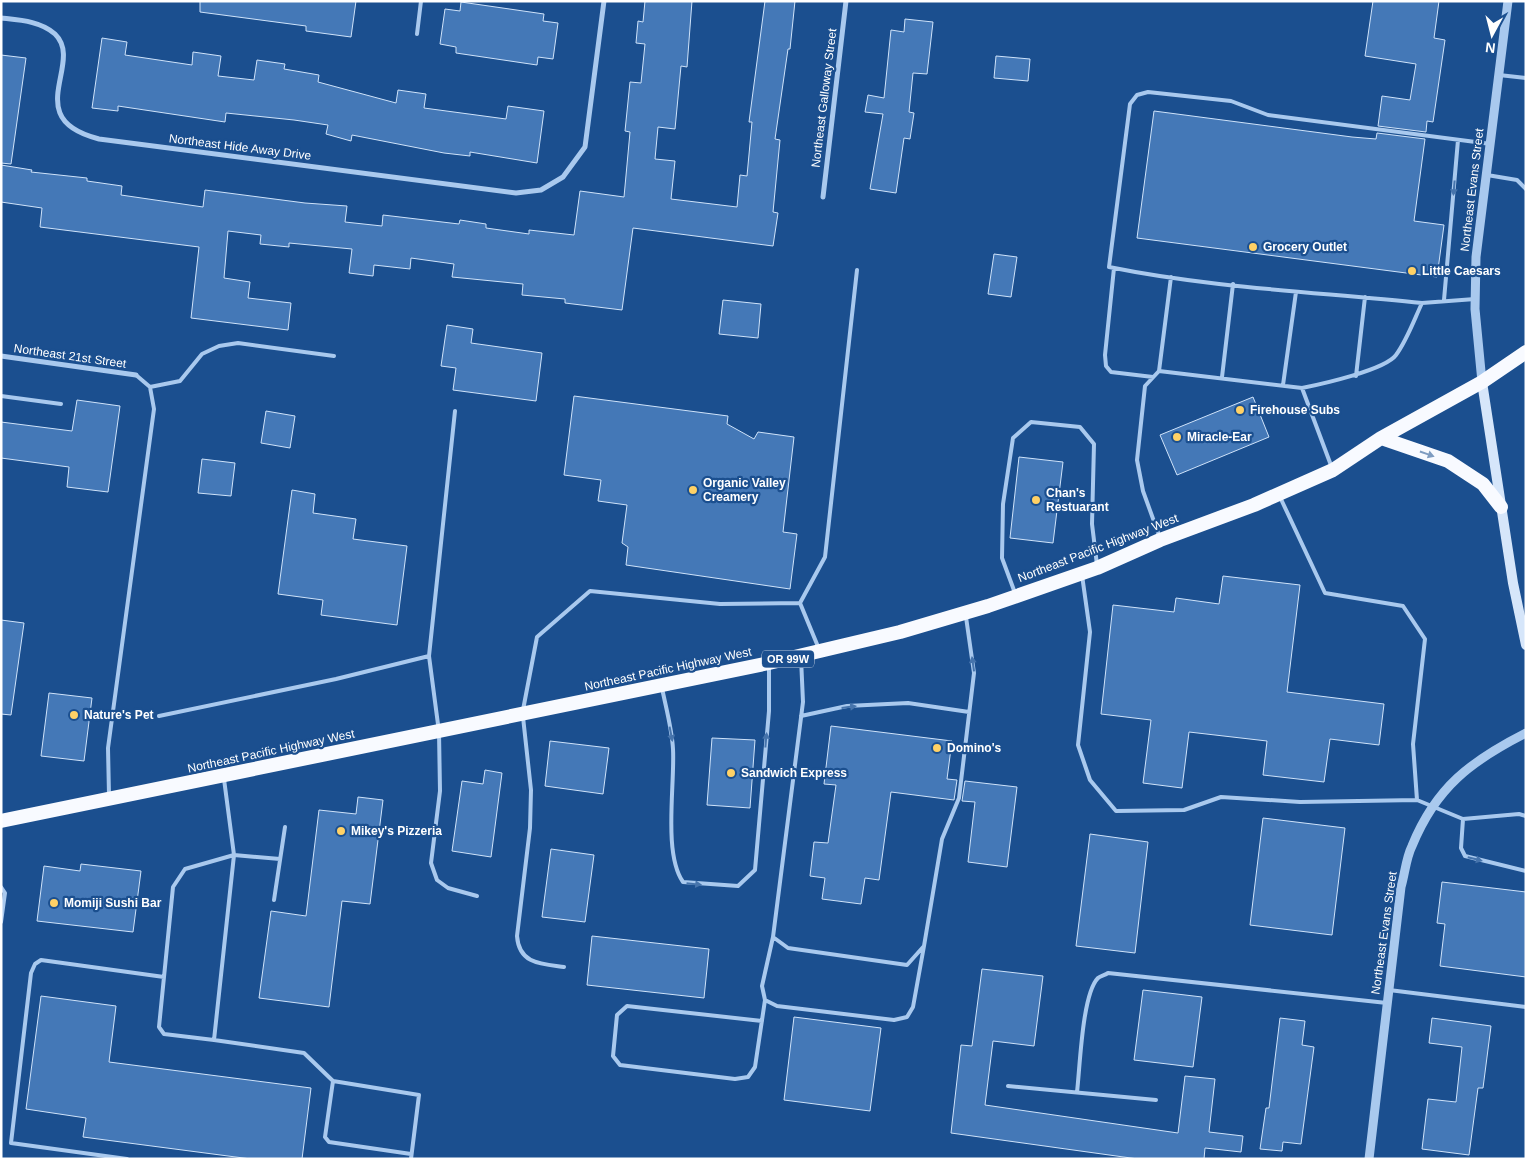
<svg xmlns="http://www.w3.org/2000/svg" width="1527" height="1160" font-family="Arial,sans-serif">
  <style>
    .building { fill: #4478b7; stroke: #cfe3fa }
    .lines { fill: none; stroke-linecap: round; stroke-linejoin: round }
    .service { stroke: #a9c9ee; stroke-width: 4 }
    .minor { stroke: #a9c9ee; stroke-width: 5 }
    .tertiary { stroke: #a9c9ee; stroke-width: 9 }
    .secondary { stroke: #d6e6fa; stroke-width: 10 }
    .trunk { stroke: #f8faff; stroke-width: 14 }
    .oneway { fill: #4674ac }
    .oneway2 { fill: #7e9cc1 }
    .poi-dot { fill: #ffd166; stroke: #1b4f8f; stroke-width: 2 }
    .labels { text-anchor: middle; stroke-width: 4.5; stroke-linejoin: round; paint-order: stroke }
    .shield { fill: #1b4f8f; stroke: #bbcadd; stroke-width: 1 }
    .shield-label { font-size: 11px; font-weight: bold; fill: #fff }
    .street-label { font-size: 12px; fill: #fff; stroke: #1b4f8f }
    .poi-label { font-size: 12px; font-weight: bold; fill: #fff; stroke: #1b4f8f; text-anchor: start }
  </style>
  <rect width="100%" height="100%" fill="#1b4f8f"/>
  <path class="building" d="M200,1H356L351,37L306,31V26L200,12Z
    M645,1H692L687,67L681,66L675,129L658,127L655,159L675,161L671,199L737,207L740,175L747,176L752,122H749L765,1H795L790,49H788L775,139L780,140L773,212L778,213L773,246L633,228L622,310L565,303V299L522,295L523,284L452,277L454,264L411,258L410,269L374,265L373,276L349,273L352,249L289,243V247L260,244L261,235L228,231L224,278L250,282L248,298L291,303L288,330L191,318L199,247L40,227L42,208L1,202V165L32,170L31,172L87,178V181L122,186L121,195L203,207L205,190L305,203L347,206L345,222L382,226L383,215L459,224L460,220L486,224V228L529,234V230L574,235L580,191L624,197L630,132L625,131L630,82L641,83L645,44L636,43L638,21L643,22Z
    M1373,1H1439L1434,38L1445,40L1433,122L1427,121L1426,132L1378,126L1382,96L1410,100L1416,64L1365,56Z
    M461,2L544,14L543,21L558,23L553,59L538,57L537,65L456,53V47L440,44L445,9L460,11Z
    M905,19L933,22L927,74L913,73L909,112L914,113L910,139L904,138L896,193L870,189L883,114L865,112L868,95L884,98L891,30L904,32Z
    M102,38L127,42L125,55L192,65L193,52L221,56L218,76L254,80L257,60L285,64L284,69L319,75L318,82L396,103L398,90L426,94L424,108L506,119L508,106L544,111L537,163L470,152V156L444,153L352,135L351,141L326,134L328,125L294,120L226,113L225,122L118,106V111L92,108Z
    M1,55L26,58L11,164L1,163Z
    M996,56L1030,59L1028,81L994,78Z
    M1154,111L1352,137L1376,139L1377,133L1425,139L1414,221L1444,225L1437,277L1137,238Z
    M994,254L1017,257L1011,297L988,294Z
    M723,300L761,304L758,338L719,334Z
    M447,325L473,329L471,343L542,353L536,401L453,390L456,368L441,366Z
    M574,396L728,416L727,424L754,439L758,432L794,437L783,532L797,534L790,589L626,565L628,547L622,543L627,505L598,501L601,480L564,475Z
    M1253,397L1269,437L1177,475L1160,435Z
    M77,400L120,406L108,492L67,487L69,467L1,458V422L72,431Z
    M266,411L295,416L290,448L261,443Z
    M1019,457L1063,462L1053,543L1010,538Z
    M202,459L235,463L231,496L198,493Z
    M292,490L315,494L313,513L356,519L353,539L407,546L397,625L321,615L323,600L278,594Z
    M1223,576L1300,585L1287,692L1384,704L1379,745L1330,739L1324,782L1263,775L1267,741L1189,732L1182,788L1143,783L1151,720L1101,714L1113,605L1174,612L1176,598L1219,604Z
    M1,620L24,623L11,715L1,714Z
    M49,693L92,698L84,761L41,756Z
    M831,726L952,741L947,779L957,780L954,800L891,792L879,880L865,878L861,904L822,899L825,878L810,876L814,842L828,843L836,785L824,784Z
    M712,738L755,740L750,808L707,805Z
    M550,741L609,748L603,794L545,786Z
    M485,770L502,773L491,857L452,851L462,781L483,784Z
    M965,781L1017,787L1007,867L968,862L975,802L962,801Z
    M358,797L383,800L370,904L342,901L329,1007L259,998L271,911L306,916L319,810L356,814Z
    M1263,818L1345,828L1332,935L1250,925Z
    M1090,834L1148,842L1135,953L1076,946Z
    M551,849L594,855L585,922L542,917Z
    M81,864L141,871L133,932L37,921L44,866L80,871Z
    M1442,882L1526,892V977L1440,966L1445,924L1437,923Z
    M592,936L709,949L704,998L587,985Z
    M982,969L1043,976L1034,1046L993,1041L985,1105L1178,1133L1185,1076L1215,1079L1209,1132L1243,1136L1241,1152L1205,1148L1204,1159H1138L951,1133L961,1045L972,1046Z
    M1143,990L1202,997L1193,1067L1134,1060Z
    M41,996L116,1006L109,1062L311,1088L302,1159H251L83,1137L86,1118L26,1109Z
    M794,1017L881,1028L870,1111L784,1100Z
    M1280,1018L1305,1021L1302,1045L1314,1047L1301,1144L1283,1142L1282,1151L1260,1149L1266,1108H1269Z
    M1432,1018L1491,1026L1483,1088H1478L1469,1155L1422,1149L1428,1099L1456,1102L1462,1047L1429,1043Z"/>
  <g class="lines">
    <path class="service" d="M417,34L421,1
      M1499,75L1526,78
      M1487,175L1517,180L1526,189
      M1114,268L1105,355L1106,366L1111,372L1153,377
      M1444,300L1458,140
      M1422,303C1318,292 1212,288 1109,267L1130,104L1137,95L1148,92L1231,101L1268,115L1491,144
      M1159,371L1171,277
      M1356,376L1365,297
      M1222,377L1233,284
      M1283,385L1296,292
      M150,387L180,381L202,354L219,346L238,343L334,356
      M1302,388L1332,468
      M1,396L61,404
      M455,411L429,656L439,732L440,791L431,863L437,880L448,888L477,896
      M1280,497L1325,593L1403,606L1425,639L1413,744L1417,800
      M1160,538L1143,491L1137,460L1145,386L1159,371L1302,388C1322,384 1385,370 1396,355C1407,340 1414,320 1422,303L1475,299
      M1082,575L1090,632L1078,745L1090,780L1116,811L1184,810L1221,797L1300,802L1417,800L1463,819L1519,814L1526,816
      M1015,593L1002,558L1003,504L1013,438L1031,422L1080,427L1094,444L1092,524L1097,565
      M800,603L825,557L857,270
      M801,658L803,702L773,937L788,948L907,965L924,946L942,839L959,798L974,673L966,617
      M662,688C666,708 672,729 673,749C675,785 663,853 683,882L738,886L755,870L769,711V667
      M523,710L537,637L590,591L720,604L800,603L819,649
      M159,716L336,679L429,656
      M801,716L847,706L908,703L969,712
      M523,717L531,790L530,828L517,936C519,964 541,964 564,967
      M224,779L234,855L214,1040L304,1053L333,1081L419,1095L411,1159
      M109,795L108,748L154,409L150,387L136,375
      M1463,819L1461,848L1465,856L1526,871
      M1,887L5,893L1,922
      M274,900L285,827
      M773,937L762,986L765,1000L777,1006L894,1020L907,1017L913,1007L924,946
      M1389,990L1526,1007
      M762,1021L627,1006L617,1015L613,1056L620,1065L735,1079L748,1077L755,1067L765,1000
      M214,1040L164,1034L159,1027L173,887L185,869L234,855L280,859
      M333,1081L325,1137L329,1142L411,1154
      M1008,1086L1156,1100
      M1077,1092C1080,1068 1082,994 1098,978C1100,976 1105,975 1108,973L1387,1003
      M127,1159L11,1143L31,973L35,964L41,960L164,977"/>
    <path class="minor" d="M1,18C19,20 41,21 55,34C85,63 19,119 99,139L516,193L541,190L563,177L585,147L604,1
      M823,197L846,1
      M1,356L136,375"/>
    <path class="tertiary" d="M1482,382L1475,309L1476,257L1508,1
      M1369,1159L1401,887C1405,873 1406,858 1412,846C1436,787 1471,761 1526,733"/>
    <path class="secondary" d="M1482,382L1513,583L1526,645"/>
    <path class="trunk" d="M1381,438L1448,461L1483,484L1501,507
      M1,821L769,663L900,632L988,606L1097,568L1160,540L1254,505L1333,470L1381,438L1482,382L1526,352"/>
  </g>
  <defs><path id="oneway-solid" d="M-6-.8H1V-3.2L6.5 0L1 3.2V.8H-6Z" transform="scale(1.25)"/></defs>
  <g class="oneway">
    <use href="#oneway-solid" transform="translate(1454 188) rotate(95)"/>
    <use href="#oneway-solid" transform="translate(973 664) rotate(-98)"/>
    <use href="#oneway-solid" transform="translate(849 707) rotate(-7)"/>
    <use href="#oneway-solid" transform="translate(671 734) rotate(79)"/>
    <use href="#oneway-solid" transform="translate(766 740) rotate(-85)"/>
    <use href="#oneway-solid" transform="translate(1475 859) rotate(14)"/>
    <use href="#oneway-solid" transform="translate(694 884) rotate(6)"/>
  </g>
  <use class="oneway2" href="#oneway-solid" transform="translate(1427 454) rotate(19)"/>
  <g class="poi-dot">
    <circle cx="1253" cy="247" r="5"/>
    <circle cx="1412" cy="271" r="5"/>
    <circle cx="1240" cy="410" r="5"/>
    <circle cx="1177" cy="437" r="5"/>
    <circle cx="693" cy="490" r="5"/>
    <circle cx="1036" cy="500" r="5"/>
    <circle cx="74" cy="715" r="5"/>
    <circle cx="937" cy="748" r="5"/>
    <circle cx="731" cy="773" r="5"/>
    <circle cx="341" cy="831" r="5"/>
    <circle cx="54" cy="903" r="5"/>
  </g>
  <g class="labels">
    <rect class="shield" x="762" y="650.5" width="52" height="17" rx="4"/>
    <g class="shield-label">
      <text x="788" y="663">OR 99W</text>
    </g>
    <g class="street-label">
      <text transform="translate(824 98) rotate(-83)" y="4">Northeast Galloway Street</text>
      <text transform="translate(240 147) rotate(7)" y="4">Northeast Hide Away Drive</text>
      <text transform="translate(1472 190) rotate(-83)" y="4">Northeast Evans Street</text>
      <text transform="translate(70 356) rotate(8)" y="4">Northeast 21st Street</text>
      <text transform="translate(1098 548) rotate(-21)" y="4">Northeast Pacific Highway West</text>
      <text transform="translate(668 669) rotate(-12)" y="4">Northeast Pacific Highway West</text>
      <text transform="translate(271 751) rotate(-12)" y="4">Northeast Pacific Highway West</text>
      <text transform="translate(1384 933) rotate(-82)" y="4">Northeast Evans Street</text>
    </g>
    <g class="poi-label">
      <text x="1263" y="251">Grocery Outlet</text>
      <text x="1422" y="275">Little Caesars</text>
      <text x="1250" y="414">Firehouse Subs</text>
      <text x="1187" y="441">Miracle-Ear</text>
      <text x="703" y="487">Organic Valley<tspan x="703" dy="14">Creamery</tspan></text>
      <text x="1046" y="497">Chan's<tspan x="1046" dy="14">Restuarant</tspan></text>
      <text x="84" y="719">Nature's Pet</text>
      <text x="947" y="752">Domino's</text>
      <text x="741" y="777">Sandwich Express</text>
      <text x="351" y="835">Mikey's Pizzeria</text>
      <text x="64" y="907">Momiji Sushi Bar</text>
    </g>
  </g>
  <rect width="1527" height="1160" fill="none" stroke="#ffffff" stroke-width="5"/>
  <g transform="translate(1492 35) rotate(187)" stroke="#1b4f8f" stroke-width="4" paint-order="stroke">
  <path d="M0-4L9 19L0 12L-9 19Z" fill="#ffffff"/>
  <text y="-8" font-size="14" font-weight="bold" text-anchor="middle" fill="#ffffff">N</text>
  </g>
</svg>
